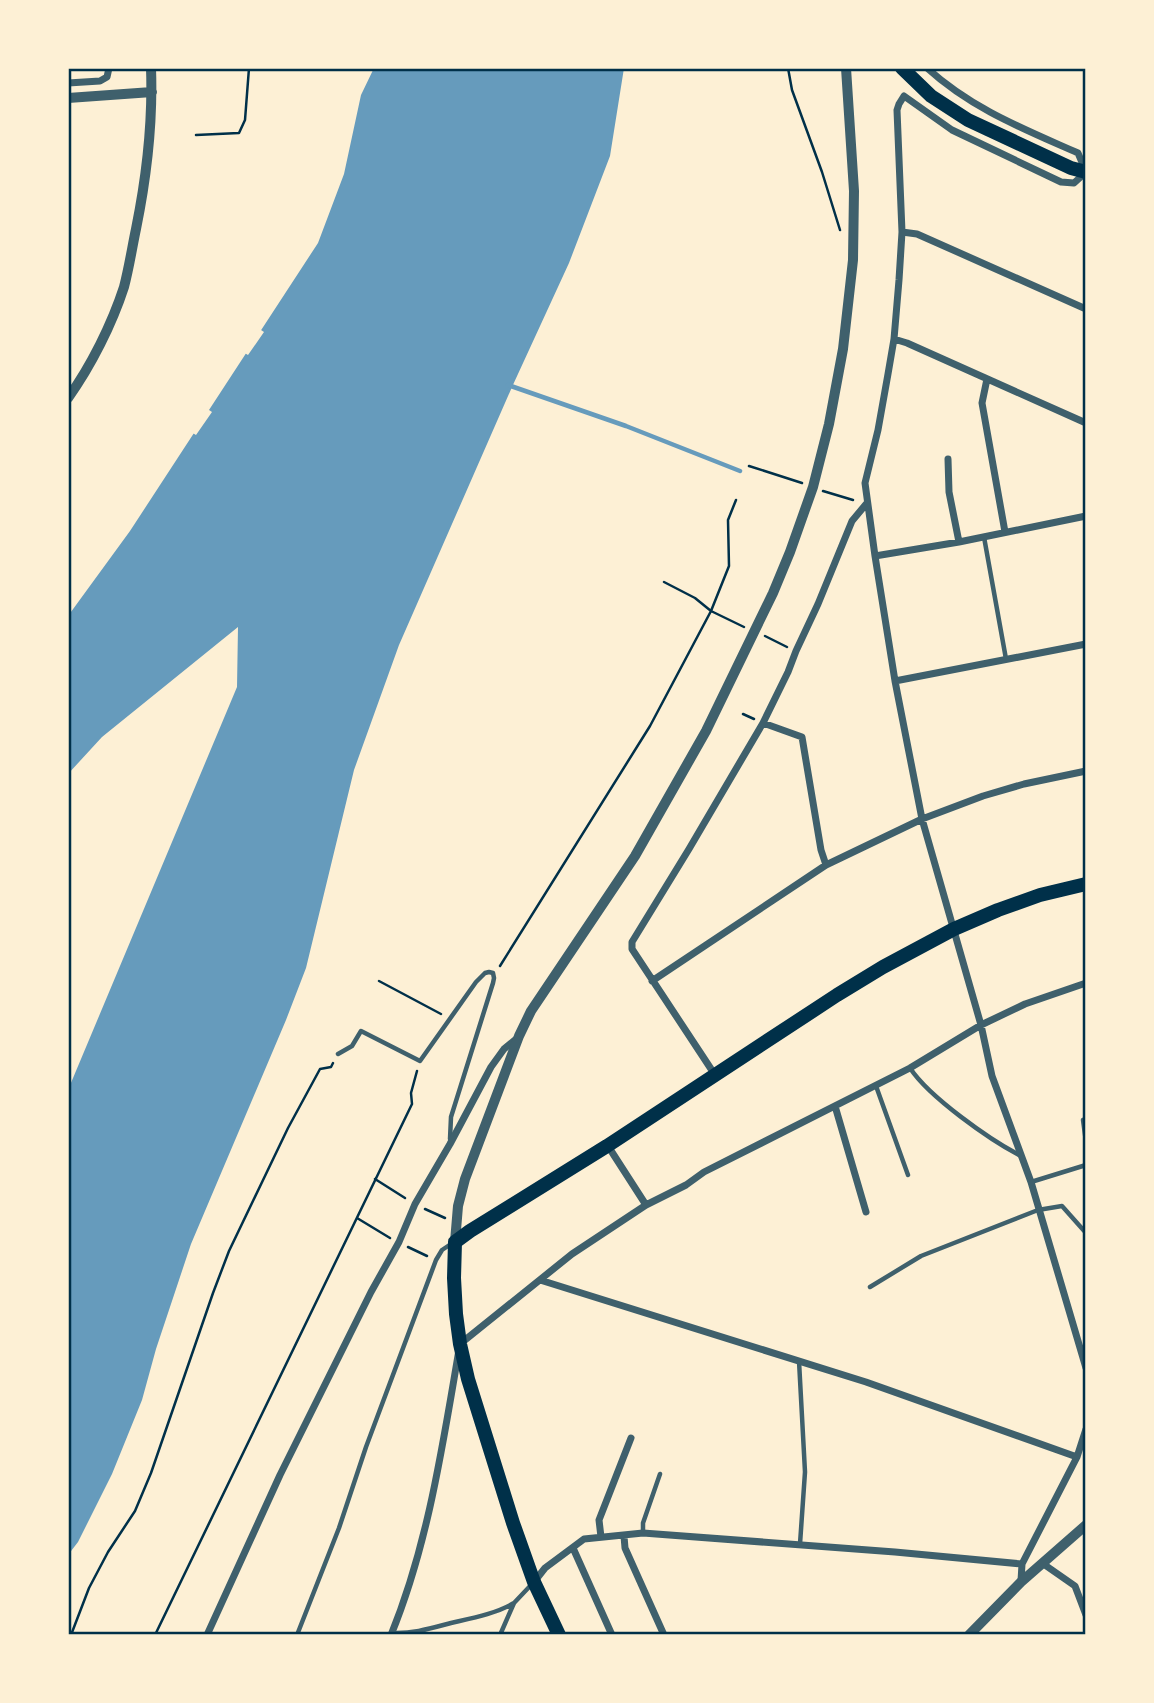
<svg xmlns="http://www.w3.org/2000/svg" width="1154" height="1703" font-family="Figtree,sans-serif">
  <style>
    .water { fill: #669bbc }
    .pier { fill: #fdf0d5 }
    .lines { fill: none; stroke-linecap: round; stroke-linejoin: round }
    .stream { stroke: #669bbc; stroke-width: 4.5 }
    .path { stroke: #003049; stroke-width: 2.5 }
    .service { stroke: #3f606c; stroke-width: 4.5 }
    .minor { stroke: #3f606c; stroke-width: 7 }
    .tertiary { stroke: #3f606c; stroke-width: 10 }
    .primary { stroke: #003049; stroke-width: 14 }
    .neatline { fill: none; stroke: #003049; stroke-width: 2.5 }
  </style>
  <rect width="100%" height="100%" fill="#fdf0d5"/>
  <path class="water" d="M374,68H624L610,156L569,263L512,387L399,645L354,770L306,968L286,1020L191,1244L156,1349L142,1400L112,1474L78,1542L68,1555V1090L237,687L238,627L102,737L68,774V616L130,531L318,243L344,174L361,95Z"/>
  <path class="pier" d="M258,328L264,332L248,355L243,352Z
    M206,408L212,412L196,435L191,432Z"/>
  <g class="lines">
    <path class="stream" d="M508,385L626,426L740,471"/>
    <path class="path" d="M788,68L792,90L822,172L840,230
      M196,135L239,133L245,120L249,68
      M749,466L802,483
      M823,491L853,500
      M664,582L695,598L711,611L744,627
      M765,636L787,647
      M743,714L754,719
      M500,966L650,726L711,611L729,566L728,520L736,500
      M379,981L441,1014
      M375,1179L405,1198
      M425,1209L445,1218
      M357,1218L390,1238
      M408,1247L427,1256
      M71,1635L89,1588L108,1552L135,1511L151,1473L213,1293L229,1251L288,1128L320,1069L331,1067L333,1063
      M155,1635L412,1104L411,1093L417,1071"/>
    <path class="service" d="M984,537L1006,659
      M338,1054L352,1046L361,1031L420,1061L476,982L485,973L489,972L493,973L494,978L493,983L451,1117L450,1139
      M910,1068C929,1097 990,1140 1021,1156
      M876,1086L908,1175
      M1086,1119L1083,1120L1086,1142
      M1031,1182L1086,1165
      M870,1287L921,1256L1038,1210L1062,1206L1086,1233
      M799,1361L805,1472L800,1544
      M643,1532V1523L660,1474
      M392,1633C413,1634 432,1628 451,1623C473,1618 495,1614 514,1603
      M297,1635L339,1528L366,1447L436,1260L442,1250L451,1244
      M500,1635L514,1603L531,1585"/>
    <path class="minor" d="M927,68C972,109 1024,129 1078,153L1086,172
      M68,83L100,81L107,77L109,68
      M1085,173L1074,183L1061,182L952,130L904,96L899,104L897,110L902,232L899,280L894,339L888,374L878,430L865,483L875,556L895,681L922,819L981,1025L992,1076L1031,1182L1086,1368
      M902,232L917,234L1086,309
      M894,339L907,343L1086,423
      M987,379L982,403L1005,532
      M948,459L949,492L959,542
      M875,556L959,542L1086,516
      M895,681L1086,644
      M763,723L802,737L821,850L826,865
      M652,981L826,865L922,819L983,796L1024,784L1086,771
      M715,1075L632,949V942L689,849L763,723L788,672L796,651L818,604L852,521L867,503
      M835,1106L866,1212
      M608,1146L646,1205
      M540,1280L866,1382L1077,1457
      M624,1536L625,1548L664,1635
      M601,1537L599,1520L631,1438
      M573,1548L612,1635
      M1042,1563L1075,1586L1086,1615
      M1021,1581L1022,1564L1077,1457L1086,1429
      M534,1582L545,1568L584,1539L643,1533L895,1552L1022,1564
      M207,1635L280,1475L371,1292L399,1242L415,1204L450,1144L491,1067L504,1049L515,1040
      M391,1635C429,1542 443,1442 460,1344L572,1254L646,1205L686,1185L704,1172L910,1068L981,1025L1025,1004L1086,983"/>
    <path class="tertiary" d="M68,98L152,92
      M68,398C91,366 112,324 124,287C129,268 132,248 136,229C147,175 153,123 151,68
      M455,1242L458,1206L465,1179L519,1036L531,1011L635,856L706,731L773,593L790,552L813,487L829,424L843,349L853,260L854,191L846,68
      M969,1635L1021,1582L1086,1525"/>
    <path class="primary" d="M902,68L931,96L968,120L1071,168L1086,172
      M559,1635L534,1582L513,1523L468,1379L460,1344L456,1314L454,1278L455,1242L470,1231L607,1146L837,995L883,967L954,929L998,910L1040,895L1086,884"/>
  </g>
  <rect width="1154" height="1703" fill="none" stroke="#fdf0d5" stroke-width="140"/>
  <rect x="70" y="70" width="1014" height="1563" class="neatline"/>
</svg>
